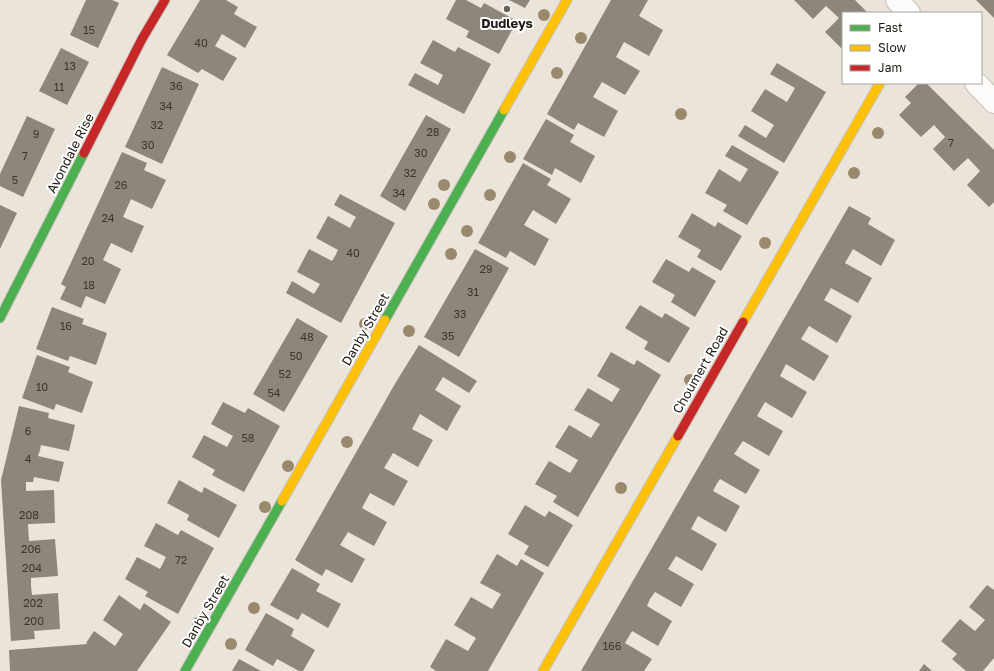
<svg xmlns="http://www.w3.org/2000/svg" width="994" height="671" font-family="'Golos Text',sans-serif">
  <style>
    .building { fill: #8d867b }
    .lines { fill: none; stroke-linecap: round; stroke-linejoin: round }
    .street-casing { stroke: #c7c1b9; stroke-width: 24 }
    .fast-casing { stroke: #c7c1b9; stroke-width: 11 }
    .slow-casing { stroke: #c7c1b9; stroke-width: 11 }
    .jam-casing { stroke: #c7c1b9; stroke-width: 11 }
    .street { stroke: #fcfbf9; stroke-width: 22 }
    .fast { stroke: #4caf50; stroke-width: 9 }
    .slow { stroke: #ffc107; stroke-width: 9 }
    .jam { stroke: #c62828; stroke-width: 9 }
    .tree { fill: #9b896e }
    .poi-dot { fill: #676159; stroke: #fff; stroke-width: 1.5 }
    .labels { text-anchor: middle; stroke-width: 4; stroke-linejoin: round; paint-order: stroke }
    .number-label { font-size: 11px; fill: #3b362e }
    .poi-label { font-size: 13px; font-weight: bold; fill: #201b14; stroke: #fff }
    .street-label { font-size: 13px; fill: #201b14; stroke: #fff }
  </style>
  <rect width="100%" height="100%" fill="#ebe4da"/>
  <path class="building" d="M86,0H112L119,3L98,48L70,35Z
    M200,0H226L238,7L234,14L257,27L245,48L222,34L215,46L237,58L223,81L202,69L198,73L167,55Z
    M456,0H466L481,8L484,3L517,21L499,54L466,37L469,31L446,19Z
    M509,0H530L525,8Z
    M611,0H648L639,16L663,30L649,56L624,42L616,57L640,71L625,95L602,82L593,97L618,111L604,137L578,123L574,130L547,114Z
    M794,0H855L868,13H843V50L825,32L839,18L826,6L813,19Z
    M976,0H994V18Z
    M433,40L455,52L458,47L491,64L464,114L408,85L415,73L438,85L443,75L420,63Z
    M61,48L89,62L67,105L39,91Z
    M777,63L826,92L784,163L738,136L745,125L766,138L774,125L751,111L765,89L787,102L795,88L770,74Z
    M162,67L199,84L162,164L125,147Z
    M919,83H926L994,150V202L989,207L967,185L980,171L968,158L954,171L933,149L945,137L934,125L921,137L899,115L911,103L905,97Z
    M426,115L451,129L405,211L380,196Z
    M27,116L55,129L23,197L0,186V174Z
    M546,119L574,135L570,142L595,156L581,183L555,168L552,175L523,159Z
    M732,145L779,172L747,225L723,211L727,205L705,193L719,169L740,182L748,169L725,156Z
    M122,152L147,163L144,170L166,180L152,209L131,199L123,217L144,226L132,253L111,243L103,260L121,269L105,304L86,296L81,308L60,299L66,287L61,284Z
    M523,163L551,179L547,185L571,199L556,224L533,210L524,225L549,239L535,266L510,251L506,258L478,243Z
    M340,194L395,223L341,323L286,293L292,281L314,294L320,284L297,272L309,249L332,261L335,256L338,250L316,238L328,216L350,228L353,222L356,217L334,205Z
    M0,205L17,213L0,249Z
    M849,206L871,218L868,224L895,240L881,266L853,249L845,263L872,278L858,303L831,288L827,295L824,300L852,316L837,343L809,326L801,339L829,356L814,381L786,364L780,376L807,392L792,418L765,402L757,416L783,431L769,456L743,441L734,454L760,470L746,494L720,479L716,485L713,491L740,506L726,532L698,516L691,529L717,544L702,571L676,556L668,569L694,584L681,607L655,592L650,599L647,606L672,621L658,646L632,631L625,643L652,659L644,671H581Z
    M692,213L715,227L718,222L742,236L721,271L697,257L701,250L678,237Z
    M475,249L509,268L459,357L424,337Z
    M666,259L689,272L692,267L716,281L695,317L671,302L675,295L652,282Z
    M640,305L662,318L665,313L690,328L669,363L644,349L648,342L625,328Z
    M52,307L84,319L82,324L107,333L96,365L70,356L68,361L36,349Z
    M297,318L328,336L284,412L253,394Z
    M419,345L477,381L469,393L443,377L435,390L461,406L454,418L447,431L420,414L412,429L433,440L418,467L393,453L384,468L408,481L394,506L370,493L362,508L387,522L374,546L348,532L340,545L365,559L352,583L326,569L322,576L295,560L396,382Z
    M611,352L634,365L637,360L661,375L578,517L553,502L557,496L535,484L549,461L570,473L574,467L578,460L555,447L569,425L591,438L600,424L574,410L588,388L612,402L620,389L597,376Z
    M37,355L70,367L68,372L93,382L82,413L56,404L54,410L22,398Z
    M223,402L245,413L248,408L280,426L244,492L212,475L215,470L192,457L204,435L227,447L233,436L211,424Z
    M19,406L49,413L48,418L75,425L69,451L41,445L40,450L38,456L64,462L59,482L34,477L33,482H26V491L54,490L55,523L28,524L29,541L55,539L58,576L31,578V586L32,595L58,593L60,629L34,631L35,639L11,641L1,480Z
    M179,480L202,493L204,487L237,505L219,538L187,520L189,515L167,503Z
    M525,505L545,517L549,511L573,525L548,567L524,554L529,546L508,534Z
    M156,523L178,535L181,530L214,548L178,614L145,596L148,592L125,579L137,557L160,569L166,557L144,546Z
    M497,554L517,566L521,559L544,573L488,671H436L430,667L446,639L468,651L476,638L454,625L471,597L492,609L501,594L480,583Z
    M292,568L320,584L316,591L341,604L328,628L302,613L298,620L270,605Z
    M987,585L994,590V658L983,671H966L952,659L957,654L941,641L960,619L975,631L985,620L969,607Z
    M119,595L140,610L144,603L171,622L137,671H10L9,650L88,644L86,643L94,631L115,646L123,634L103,620Z
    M266,613L294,629L291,636L315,650L303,671H299L277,659L273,666L245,650Z
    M239,659L261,671H232Z
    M924,664L932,671H919Z"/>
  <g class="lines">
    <defs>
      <path id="street" d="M897,0L909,13
        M976,83L994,102"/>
      <path id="fast" d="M0,318L84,153
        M385,320L504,110
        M185,671L282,501"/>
      <path id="slow" d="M504,110L567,0
        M743,322L880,83
        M282,501L385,320
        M543,671L678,436"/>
      <path id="jam" d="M84,153L142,39L165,0
        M678,436L743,322"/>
    </defs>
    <use href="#street" class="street-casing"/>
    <use href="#fast" class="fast-casing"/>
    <use href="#slow" class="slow-casing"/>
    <use href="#jam" class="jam-casing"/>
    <use href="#street" class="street"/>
    <use href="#fast" class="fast"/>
    <use href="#slow" class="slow"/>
    <use href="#jam" class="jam"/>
  </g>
  <g class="tree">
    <circle cx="544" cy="15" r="6"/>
    <circle cx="581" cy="38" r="6"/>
    <circle cx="557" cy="73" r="6"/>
    <circle cx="681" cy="114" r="6"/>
    <circle cx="878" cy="133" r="6"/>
    <circle cx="510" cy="157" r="6"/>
    <circle cx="854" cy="173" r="6"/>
    <circle cx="444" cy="185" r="6"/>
    <circle cx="490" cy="195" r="6"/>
    <circle cx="434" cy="204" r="6"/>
    <circle cx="467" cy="231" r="6"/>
    <circle cx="765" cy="243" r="6"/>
    <circle cx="451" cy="254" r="6"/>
    <circle cx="365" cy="324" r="6"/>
    <circle cx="409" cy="331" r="6"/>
    <circle cx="690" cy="380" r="6"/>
    <circle cx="347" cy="442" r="6"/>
    <circle cx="288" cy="466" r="6"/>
    <circle cx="621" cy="488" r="6"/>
    <circle cx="265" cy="507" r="6"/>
    <circle cx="254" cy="608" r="6"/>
    <circle cx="198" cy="623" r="6"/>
    <circle cx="231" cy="644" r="6"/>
  </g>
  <circle class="poi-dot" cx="507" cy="9" r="4"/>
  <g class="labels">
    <g class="number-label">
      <text x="89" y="34">15</text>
      <text x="201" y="47">40</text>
      <text x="70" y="70">13</text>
      <text x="176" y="90">36</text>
      <text x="59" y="91">11</text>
      <text x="166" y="110">34</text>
      <text x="157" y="129">32</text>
      <text x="433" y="136">28</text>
      <text x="36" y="138">9</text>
      <text x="951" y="147">7</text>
      <text x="148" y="149">30</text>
      <text x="421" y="157">30</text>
      <text x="25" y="160">7</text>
      <text x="410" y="177">32</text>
      <text x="15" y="184">5</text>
      <text x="121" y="189">26</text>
      <text x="399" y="197">34</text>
      <text x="108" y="222">24</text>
      <text x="353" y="257">40</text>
      <text x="88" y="265">20</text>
      <text x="486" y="273">29</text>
      <text x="89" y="289">18</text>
      <text x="473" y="296">31</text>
      <text x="460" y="318">33</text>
      <text x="66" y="330">16</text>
      <text x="448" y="340">35</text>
      <text x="307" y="341">48</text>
      <text x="296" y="360">50</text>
      <text x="285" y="378">52</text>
      <text x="42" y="391">10</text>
      <text x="274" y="397">54</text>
      <text x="28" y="435">6</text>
      <text x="248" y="442">58</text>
      <text x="28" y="463">4</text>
      <text x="29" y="519">208</text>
      <text x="31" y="553">206</text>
      <text x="181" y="564">72</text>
      <text x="32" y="572">204</text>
      <text x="33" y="607">202</text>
      <text x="34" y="625">200</text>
      <text x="612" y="650">166</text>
    </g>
    <g class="poi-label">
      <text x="507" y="28">Dudleys</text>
    </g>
    <g class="street-label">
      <text transform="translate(70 153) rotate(-63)" y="5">Avondale Rise</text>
      <text transform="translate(365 329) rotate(-60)" y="5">Danby Street</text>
      <text transform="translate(700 370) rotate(-60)" y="5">Choumert Road</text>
      <text transform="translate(205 611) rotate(-60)" y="5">Danby Street</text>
    </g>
  </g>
  <rect x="842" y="12" width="140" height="72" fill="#ffffff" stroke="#a6a4a1"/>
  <rect x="850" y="25" width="20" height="6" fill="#4caf50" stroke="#a6a4a1"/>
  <text x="878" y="32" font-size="12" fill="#201b14">Fast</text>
  <rect x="850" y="45" width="20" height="6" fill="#ffc107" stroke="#a6a4a1"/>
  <text x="878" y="52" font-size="12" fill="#201b14">Slow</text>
  <rect x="850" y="65" width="20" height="6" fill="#c62828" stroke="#a6a4a1"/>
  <text x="878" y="72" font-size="12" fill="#201b14">Jam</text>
</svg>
